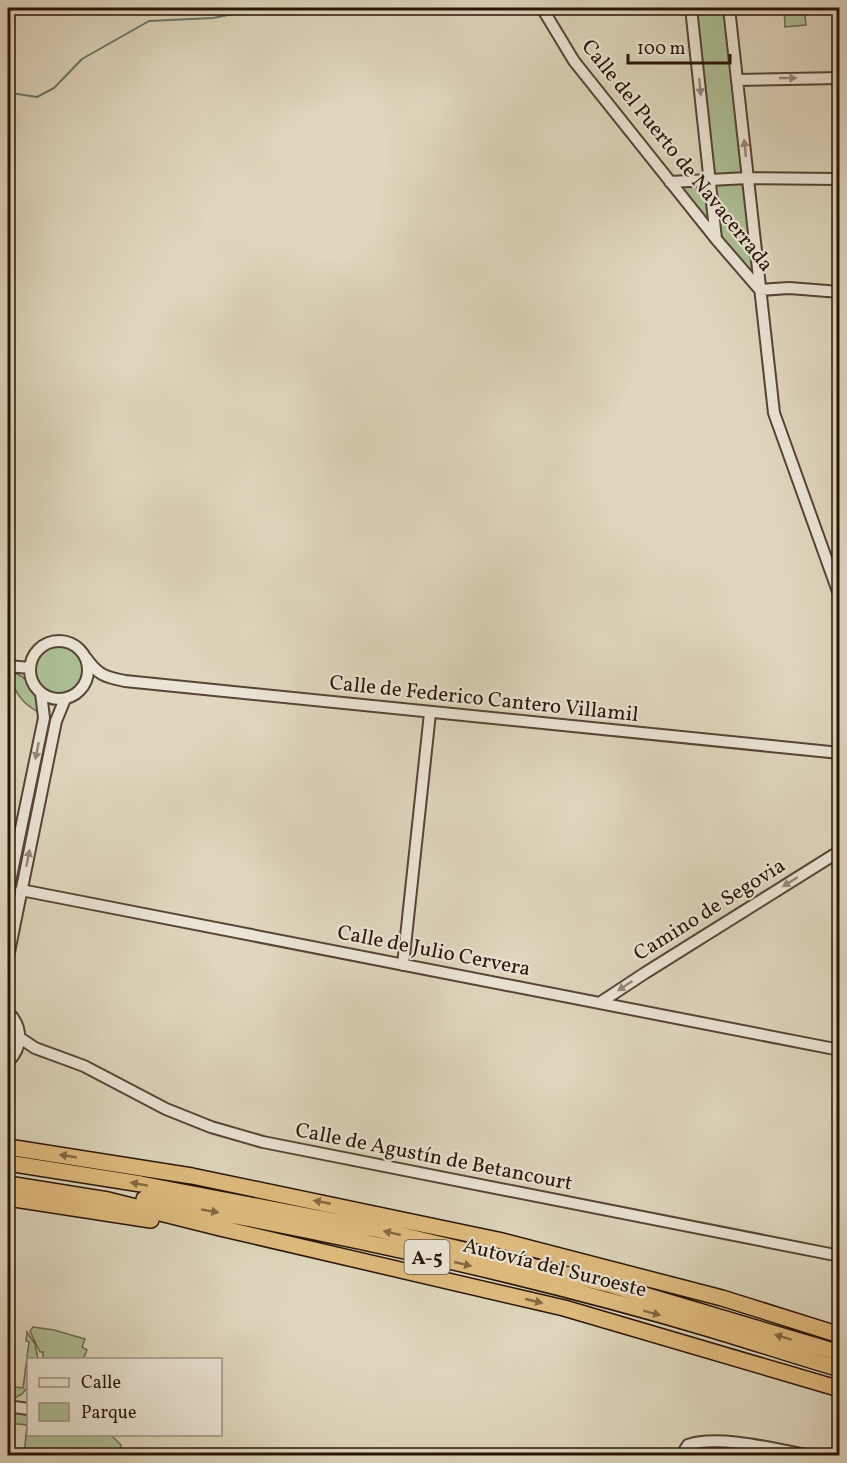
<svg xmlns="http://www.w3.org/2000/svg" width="847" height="1463" font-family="Vollkorn,serif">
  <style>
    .green { fill: #acbf95; stroke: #6a6a4e; stroke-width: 1.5 }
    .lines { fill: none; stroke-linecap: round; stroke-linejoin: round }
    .stream { stroke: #69776d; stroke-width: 2 }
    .minor-casing { stroke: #564434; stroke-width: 14 }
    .highway-casing { stroke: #291407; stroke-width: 18 }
    .minor { stroke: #eae4d4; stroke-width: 10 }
    .highway { stroke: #dfbb7e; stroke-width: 15 }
    .oneway { fill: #938678 }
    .oneway2 { fill: #846842 }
    .labels { text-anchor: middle; stroke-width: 4.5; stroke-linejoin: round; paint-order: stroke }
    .shield { fill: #eae4d4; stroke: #635244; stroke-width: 1.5 }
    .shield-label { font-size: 20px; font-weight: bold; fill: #291407 }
    .street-label { font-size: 21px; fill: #291407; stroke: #eae4d4 }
  </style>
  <rect width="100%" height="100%" fill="#ded6bd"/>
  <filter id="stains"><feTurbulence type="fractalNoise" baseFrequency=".00333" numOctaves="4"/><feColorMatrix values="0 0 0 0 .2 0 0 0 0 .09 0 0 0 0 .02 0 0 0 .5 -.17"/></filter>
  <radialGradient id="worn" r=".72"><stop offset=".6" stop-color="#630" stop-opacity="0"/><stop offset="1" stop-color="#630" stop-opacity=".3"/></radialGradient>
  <path class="green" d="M695,8H725L753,271L747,272L678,187L713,186Z
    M784,8H804L806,25L785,27Z
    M34 670a25 25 0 1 1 50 0a25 25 0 1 1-50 0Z
    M12,672C30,677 39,696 40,713C24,705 11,691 12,672Z
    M33,1327L54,1330L85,1339L82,1347L87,1350L83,1359H43V1352H40L30,1331Z
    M27,1332L35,1344L38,1359L28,1360V1387L22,1394L8,1402V1386L23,1388L29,1342L26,1341Z
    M8,1411L28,1413V1434L113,1435V1437L121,1445L120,1456L24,1455L27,1425L8,1423Z"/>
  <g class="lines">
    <path class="stream" d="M8,97L11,93L37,97L54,88L82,59L149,21L213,18L264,8"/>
    <defs>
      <path id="minor" d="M542,8L574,61L716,239L760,290
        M691,8L716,239
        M729,8L774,413L840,597
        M737,80L840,78
        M670,182L748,178L840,179
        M760,290L789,288L840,292
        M30 670a29 29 0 1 1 58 0a29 29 0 1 1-58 0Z
        M86,658C98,675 105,677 125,681L840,753
        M8,666L30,668
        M21,890L840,1050
        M8,891L44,718L41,693
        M8,957L56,721L65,699
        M403,965L430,713
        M601,1002L645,973L840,851
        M8,1012C23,1027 23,1047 8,1062
        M20,1038L35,1048L84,1066L166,1109L211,1127L263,1142L840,1256
        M8,1406L28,1409
        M681,1456L688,1445C718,1434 779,1450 811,1456"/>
      <path id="highway" d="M8,1147L192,1176L498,1240L722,1298L840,1335
        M8,1163L141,1184L380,1230L611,1285L840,1353
        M8,1184L108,1200L220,1228L564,1308L840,1389
        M8,1198L151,1220
        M144,1199C334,1233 524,1274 710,1329C753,1342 796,1356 840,1369"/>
    </defs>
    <use href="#minor" class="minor-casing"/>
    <use href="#highway" class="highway-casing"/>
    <use href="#minor" class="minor"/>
    <use href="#highway" class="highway"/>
  </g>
  <defs><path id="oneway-solid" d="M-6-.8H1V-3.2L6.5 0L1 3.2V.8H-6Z" transform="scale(1.5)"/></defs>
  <g class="oneway">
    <use href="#oneway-solid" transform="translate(788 78)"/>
    <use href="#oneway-solid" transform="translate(700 87) rotate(84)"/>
    <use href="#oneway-solid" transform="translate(745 148) rotate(-96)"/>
    <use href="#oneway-solid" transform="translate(37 751) rotate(101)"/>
    <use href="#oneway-solid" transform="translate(28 858) rotate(-79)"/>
    <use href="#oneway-solid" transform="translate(790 882) rotate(148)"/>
    <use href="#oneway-solid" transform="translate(625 986) rotate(146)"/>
  </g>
  <g class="oneway2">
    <use href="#oneway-solid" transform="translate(68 1156) rotate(-171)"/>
    <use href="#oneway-solid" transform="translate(139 1184) rotate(-170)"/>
    <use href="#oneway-solid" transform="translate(322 1202) rotate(-169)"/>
    <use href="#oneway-solid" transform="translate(210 1211) rotate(10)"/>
    <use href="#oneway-solid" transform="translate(392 1233) rotate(-167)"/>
    <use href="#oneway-solid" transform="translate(463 1264) rotate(13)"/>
    <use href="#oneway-solid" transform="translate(534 1301) rotate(13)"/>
    <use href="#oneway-solid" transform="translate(652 1313) rotate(15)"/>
    <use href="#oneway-solid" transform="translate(783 1337) rotate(-163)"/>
  </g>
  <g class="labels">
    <rect class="shield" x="404.5" y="1240" width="45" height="34" rx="4.5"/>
    <g class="shield-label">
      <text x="427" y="1264">A-5</text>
    </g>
    <g class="street-label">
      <text transform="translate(678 155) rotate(51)" y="7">Calle del Puerto de Navacerrada</text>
      <text transform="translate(484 698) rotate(6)" y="7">Calle de Federico Cantero Villamil</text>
      <text transform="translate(709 909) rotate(-32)" y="7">Camino de Segovia</text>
      <text transform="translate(434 950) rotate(11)" y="7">Calle de Julio Cervera</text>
      <text transform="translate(434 1156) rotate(11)" y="7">Calle de Agustín de Betancourt</text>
      <text transform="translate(555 1267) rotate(14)" y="7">Autovía del Suroeste</text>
    </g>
  </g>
  <rect width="847" height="1463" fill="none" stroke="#ded6bd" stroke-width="30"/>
  <rect x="9" y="9" width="829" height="1445" fill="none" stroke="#291407" stroke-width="3"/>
  <rect x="15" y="15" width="817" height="1433" fill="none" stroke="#291407" stroke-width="1.5"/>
  <rect x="27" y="1358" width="195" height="78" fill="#eae4d4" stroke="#9d9182" stroke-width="1.5"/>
  <rect x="39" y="1378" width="30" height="9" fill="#eae4d4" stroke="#9d9182" stroke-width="1.5"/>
  <text x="81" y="1388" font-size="18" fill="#291407">Calle</text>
  <rect x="39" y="1403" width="30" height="18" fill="#acbf95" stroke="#9d9182" stroke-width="1.5"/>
  <text x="81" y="1418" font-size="18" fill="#291407">Parque</text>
  <path d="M628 54v9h102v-9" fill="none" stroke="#291407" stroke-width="3"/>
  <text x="637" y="54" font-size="18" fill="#291407" stroke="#eae4d4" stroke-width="4.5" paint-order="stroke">100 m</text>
  <rect width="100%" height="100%" filter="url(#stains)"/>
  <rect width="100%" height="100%" fill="url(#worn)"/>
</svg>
